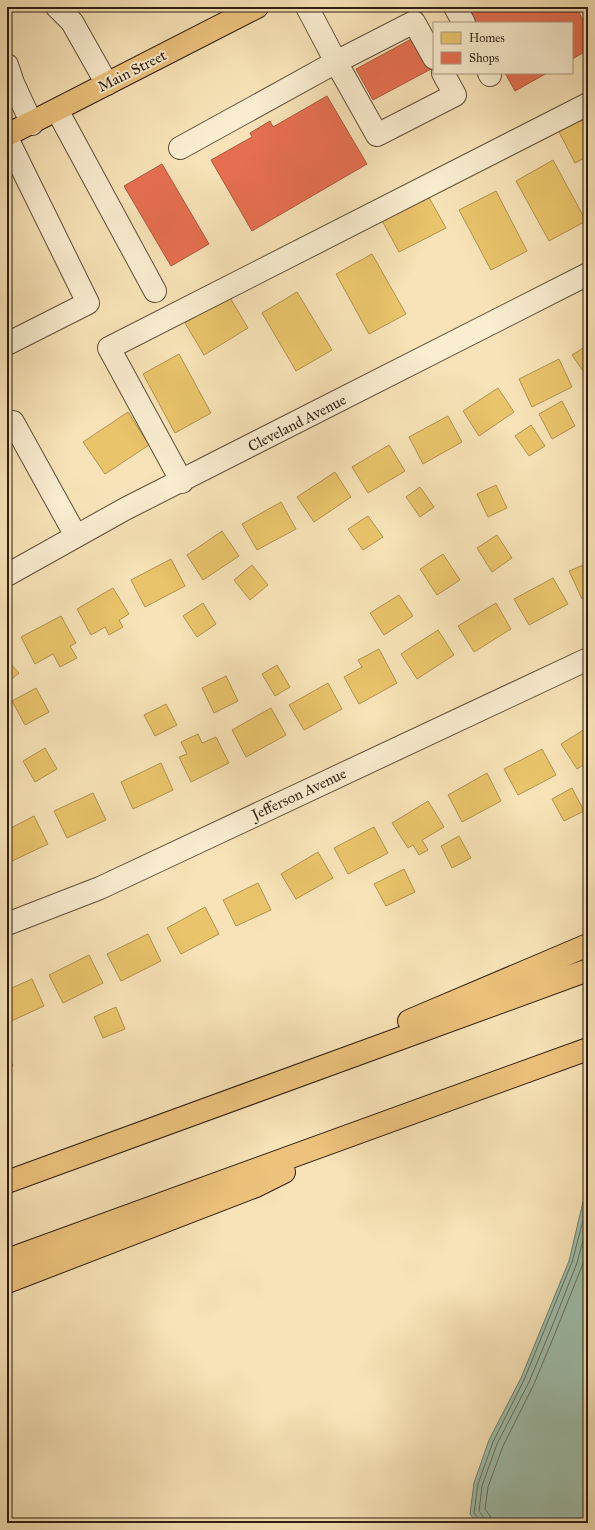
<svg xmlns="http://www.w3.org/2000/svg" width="595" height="1530" font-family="'IM FELL Great Primer',serif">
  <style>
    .water { fill: #9ebeab; stroke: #717e6d }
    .homes { fill: #e9c46a; stroke: #b1924f }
    .shops { fill: #e76f51; stroke: #b0573e }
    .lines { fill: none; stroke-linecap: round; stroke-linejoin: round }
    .shore { stroke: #666e5e; stroke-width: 1 }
    .minor-casing { stroke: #604f3a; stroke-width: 24 }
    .major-casing { stroke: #2e1e10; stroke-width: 24 }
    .highway-casing { stroke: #2e1e10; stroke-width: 24 }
    .minor { stroke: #faedd0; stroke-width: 22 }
    .major { stroke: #ecc27c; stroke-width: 22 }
    .highway { stroke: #ecc27c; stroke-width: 22 }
    .labels { text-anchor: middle; stroke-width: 4; stroke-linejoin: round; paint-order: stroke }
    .street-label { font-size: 15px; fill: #2e1e10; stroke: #faedd0 }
  </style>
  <rect width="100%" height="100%" fill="#f7e3b7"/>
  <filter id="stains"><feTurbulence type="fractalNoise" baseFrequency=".005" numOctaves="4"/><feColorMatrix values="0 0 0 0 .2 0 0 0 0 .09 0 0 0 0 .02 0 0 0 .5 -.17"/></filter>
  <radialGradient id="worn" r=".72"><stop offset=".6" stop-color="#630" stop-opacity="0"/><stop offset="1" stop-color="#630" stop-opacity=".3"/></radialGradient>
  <path class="water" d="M588,1193V1523H477L470,1514L474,1483L489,1440L521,1378L569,1261L583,1202Z"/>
  <path class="homes" d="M588,111V156L575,163L557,128Z
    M553,160L586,221L549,241L516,181Z
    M496,191L527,251L491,270L459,210Z
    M427,194L446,228L399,252L381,219Z
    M372,254L406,314L369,334L336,274Z
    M297,292L332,350L296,371L262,313Z
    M229,296L248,328L204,355L185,323Z
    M588,345V378L572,355Z
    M179,354L211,413L175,433L143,374Z
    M559,359L572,387L532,407L519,379Z
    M498,388L514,412L479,436L463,411Z
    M562,401L575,426L552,439L539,414Z
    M128,412L149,445L105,474L83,442Z
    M448,416L462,442L423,464L409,437Z
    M531,425L545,446L529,456L515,436Z
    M389,445L405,471L368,493L352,467Z
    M335,472L351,497L314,522L297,497Z
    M496,485L507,508L488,517L477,494Z
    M420,487L434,507L420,517L406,497Z
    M7,497L12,507L7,509Z
    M281,502L296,529L257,550L242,524Z
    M368,516L383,537L363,550L348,529Z
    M222,531L239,556L203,580L187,555Z
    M497,535L512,558L492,572L477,548Z
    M443,554L460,580L437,595L420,569Z
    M171,559L185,586L145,607L131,580Z
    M588,563V596L582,599L569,571Z
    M252,565L268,585L250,600L234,580Z
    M553,578L568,604L529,625L514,599Z
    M113,588L129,614L119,620L123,627L109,635L105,627L91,635L77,609Z
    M399,595L413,616L384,635L370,613Z
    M203,603L216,624L197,637L183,616Z
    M496,603L511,629L474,652L458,626Z
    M61,616L76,643L70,646L77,658L60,667L53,654L35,664L21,637Z
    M438,630L454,655L417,679L401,654Z
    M379,649L397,683L359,704L344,677L362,667L358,660Z
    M7,660L19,673L7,683Z
    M277,665L290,687L275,696L262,674Z
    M226,676L238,701L214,713L202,688Z
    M328,683L342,709L304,730L289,705Z
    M36,688L49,712L25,725L12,701Z
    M166,704L177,725L155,736L144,715Z
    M271,708L286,735L246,757L232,730Z
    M588,727V762L577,769L561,744Z
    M198,734L202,743L216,737L229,763L191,782L179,757L187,754L181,742Z
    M45,748L57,769L35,782L23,761Z
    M542,749L556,775L518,795L504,769Z
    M161,763L173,790L133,809L121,782Z
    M487,773L501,801L462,822L448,795Z
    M572,788L584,811L564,821L552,799Z
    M93,793L106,820L67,838L54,811Z
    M428,801L444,827L422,840L428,850L419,855L413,845L408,848L392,823Z
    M34,816L48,844L8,863L7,830Z
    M374,827L388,853L348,874L334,848Z
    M459,836L471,858L452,868L441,846Z
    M318,852L333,878L296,899L281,874Z
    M404,869L415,892L386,906L374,884Z
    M258,883L271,910L236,926L223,900Z
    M205,907L219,934L181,954L167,928Z
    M148,934L161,961L121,981L107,954Z
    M89,955L103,983L63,1003L49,975Z
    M32,979L44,1006L7,1023V990Z
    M116,1007L125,1029L103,1038L94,1017Z
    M7,1053L13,1066L7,1070Z"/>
  <path class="shops" d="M479,7H576L588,29V50L572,59V23H477L471,12Z
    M417,36L433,68L373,100L356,69Z
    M505,73H547L515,91Z
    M327,96L367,164L252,231L211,160L252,137L250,133L270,121L273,127Z
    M162,164L209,244L171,266L124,186Z"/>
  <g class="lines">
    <path class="shore" d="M480,1523L479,1519L474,1513L478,1484L493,1442L524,1380L572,1262L588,1202
      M485,1523L484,1518L479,1511L482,1486L497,1444L529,1382L551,1329L577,1263L588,1221
      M491,1523L490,1516L485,1509L488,1487L503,1446L534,1384L556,1331L582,1266L588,1245"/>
    <defs>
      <path id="minor" d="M57,7L72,22L107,84
        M307,7L336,62L377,135L455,95L443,73
        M455,7L464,23
        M7,65L13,83L32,124
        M489,73L490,75
        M57,110L155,291
        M7,138L88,303L7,344
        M180,148L336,62L414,22L434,58
        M13,422L76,536
        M182,482L109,348L588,104
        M7,575L125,509L588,274
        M7,924L100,888L588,659"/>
      <path id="major" d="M7,135L257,7"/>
      <path id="highway" d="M409,1021L588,945
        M7,1182L588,970
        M7,1260L588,1049
        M7,1282L256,1186L284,1172"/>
    </defs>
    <use href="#minor" class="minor-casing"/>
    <use href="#major" class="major-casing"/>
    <use href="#highway" class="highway-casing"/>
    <use href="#minor" class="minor"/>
    <use href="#major" class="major"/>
    <use href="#highway" class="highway"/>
  </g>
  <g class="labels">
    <g class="street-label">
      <text transform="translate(132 71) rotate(-27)" y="5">Main Street</text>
      <text transform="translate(297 423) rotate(-27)" y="5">Cleveland Avenue</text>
      <text transform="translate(299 794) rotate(-25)" y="5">Jefferson Avenue</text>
    </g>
  </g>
  <rect width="595" height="1530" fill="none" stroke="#f7e3b7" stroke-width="24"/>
  <rect x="8" y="8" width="579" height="1514" fill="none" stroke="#2e1e10" stroke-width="2"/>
  <rect x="12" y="12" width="571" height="1506" fill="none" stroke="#2e1e10"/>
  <rect x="433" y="22" width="140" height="52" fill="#faedd0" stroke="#a89a83"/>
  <rect x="441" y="32" width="20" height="12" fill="#e9c46a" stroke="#a89a83"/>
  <text x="469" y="42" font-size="12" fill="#2e1e10">Homes</text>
  <rect x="441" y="52" width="20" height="12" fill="#e76f51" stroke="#a89a83"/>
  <text x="469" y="62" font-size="12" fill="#2e1e10">Shops</text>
  <rect width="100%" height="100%" filter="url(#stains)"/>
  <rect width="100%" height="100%" fill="url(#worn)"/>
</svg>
